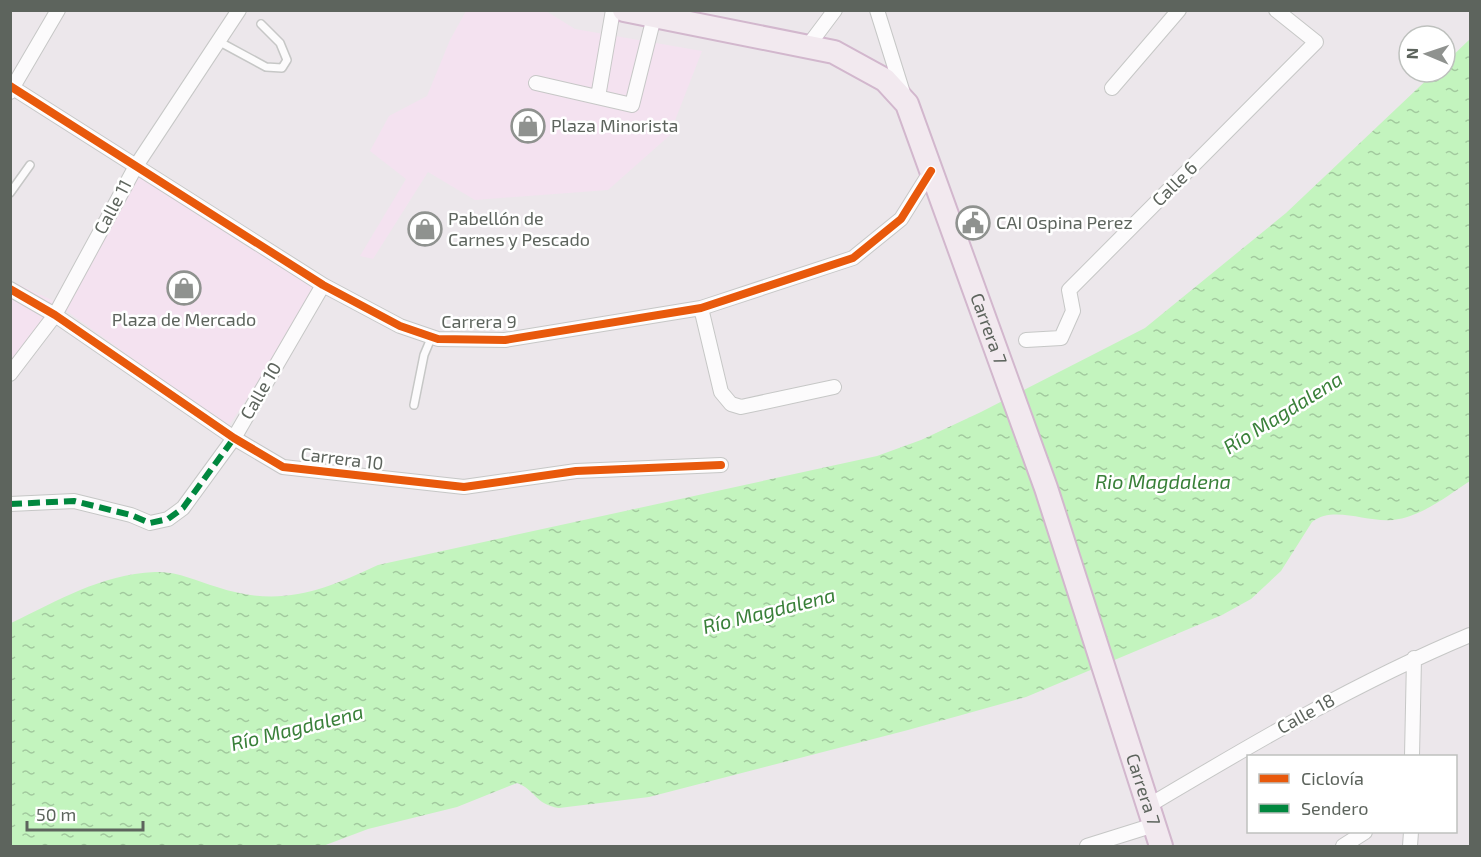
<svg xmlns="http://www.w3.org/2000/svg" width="1481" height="857" font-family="'Exo 2',sans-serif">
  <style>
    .commercial { fill: #f4e2f0 }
    .water { fill: url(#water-ripples) }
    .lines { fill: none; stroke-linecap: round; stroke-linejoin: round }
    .lane-casing { stroke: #c6c7c6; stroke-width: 10 }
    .street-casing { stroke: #c6c7c6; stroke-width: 16 }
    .primary-casing { stroke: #d2b7cd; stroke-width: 26 }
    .lane { stroke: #fcfbfc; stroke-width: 7 }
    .street { stroke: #fcfbfc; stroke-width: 14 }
    .primary { stroke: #f2e9ef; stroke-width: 22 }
    .quiet { stroke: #00873e; stroke-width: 6; stroke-dasharray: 12 6; stroke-linecap: butt }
    .cycleway-casing { stroke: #fff; stroke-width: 11 }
    .cycleway { stroke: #e8590c; stroke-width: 8 }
    .labels { text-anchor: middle; stroke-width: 5; stroke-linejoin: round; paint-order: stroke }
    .poi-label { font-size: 18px; fill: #5d645d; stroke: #fff; text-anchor: start }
    .street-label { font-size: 18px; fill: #5d645d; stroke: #fff }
    .water-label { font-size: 20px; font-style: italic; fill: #398039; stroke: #fff }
  </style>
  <defs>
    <pattern id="water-ripples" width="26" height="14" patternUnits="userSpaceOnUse" patternTransform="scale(1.5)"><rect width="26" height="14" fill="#c3f4be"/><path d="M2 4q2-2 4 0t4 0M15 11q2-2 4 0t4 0" fill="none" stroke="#a2c99e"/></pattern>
  </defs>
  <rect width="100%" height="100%" fill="#ece7eb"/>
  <path class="commercial" d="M466,11H546L575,29L702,51L669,136L608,190L475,200L428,172L373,259L360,256L406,179L370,151L389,116L427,96L450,40Z
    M139,161L323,285L228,427L54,302L11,369V281L54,301Z"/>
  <path class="water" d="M1470,39V481C1447,496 1421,517 1393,520C1367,523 1334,505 1312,522L1281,571L1251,599L1222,615L1026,697L908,730L649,797L559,808C534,804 535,789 517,783L457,807L368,829L323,846H11V623C60,600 99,575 155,572C178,571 196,581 217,587C280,608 322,591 378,565L877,456L921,440L981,412L1145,328L1286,213L1435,72H1445V63Z"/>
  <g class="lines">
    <defs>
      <path id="lane" d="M218,41L266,67L282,68L287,60L280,43L261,24
        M10,193L30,165
        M414,405L424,355L432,336"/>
      <path id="street" d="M877,10L903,93
        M808,46L835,10
        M536,83L632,105L654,17
        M10,86L323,285L400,326L438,339L505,340L701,308L853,258L901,219L931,171
        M1112,88L1179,10
        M10,92L58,10
        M598,97L613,10
        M10,289L55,315L234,438L283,467L464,487L576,471L721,465
        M701,308L721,392L731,404L741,407L834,387
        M1026,340L1061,338L1073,311L1069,290L1316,42L1276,10
        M10,374L55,315L136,166L239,10
        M10,504L74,501L131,515L150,523L168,519L183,508L234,438L323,285
        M1412,756L1414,658
        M1148,806C1254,743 1357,682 1470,635
        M1087,846L1154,825
        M1343,846L1365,832
        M1410,846L1411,832"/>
      <g id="primary">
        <path id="s1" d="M624,10L834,52L885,80L907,104L1046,488L1161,846"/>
      </g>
    </defs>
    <use href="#lane" class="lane-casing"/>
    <use href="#street" class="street-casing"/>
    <use href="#primary" class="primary-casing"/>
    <use href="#lane" class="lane"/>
    <use href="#street" class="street"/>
    <use href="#primary" class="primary"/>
    <path class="quiet" d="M10,504L74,501L131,515L150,523L168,519L183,508L234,438"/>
    <defs>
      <path id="cycleway" d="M10,86L323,285L400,326L438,339L505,340L701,308L853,258L901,219L931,171
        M10,289L55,315L234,438L283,467L464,487L576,471L721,465"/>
    </defs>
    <use href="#cycleway" class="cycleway-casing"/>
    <use href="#cycleway" class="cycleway"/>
  </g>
  <defs>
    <symbol id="shop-ring" viewBox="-11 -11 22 22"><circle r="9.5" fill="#fff" stroke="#8f928f" stroke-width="1.5"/><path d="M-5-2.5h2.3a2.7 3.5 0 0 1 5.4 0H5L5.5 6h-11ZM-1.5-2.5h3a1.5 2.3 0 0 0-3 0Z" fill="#8f928f"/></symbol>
    <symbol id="civic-ring" viewBox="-11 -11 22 22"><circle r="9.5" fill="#fff" stroke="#8f928f" stroke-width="1.5"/><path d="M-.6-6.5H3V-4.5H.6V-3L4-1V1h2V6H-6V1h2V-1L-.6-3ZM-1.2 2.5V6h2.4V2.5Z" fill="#8f928f"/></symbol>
  </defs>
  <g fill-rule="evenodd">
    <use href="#shop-ring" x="509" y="107" width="38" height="38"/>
    <use href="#civic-ring" x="954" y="204" width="38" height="38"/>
    <use href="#shop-ring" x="406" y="210" width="38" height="38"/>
    <use href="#shop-ring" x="165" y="269" width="38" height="38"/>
  </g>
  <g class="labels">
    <g class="poi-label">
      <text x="551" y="132">Plaza Minorista</text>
      <text x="448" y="225">Pabellón de<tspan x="448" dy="21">Carnes y Pescado</tspan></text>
      <text x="996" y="229">CAI Ospina Perez</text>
      <text x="184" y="326" text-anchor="middle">Plaza de Mercado</text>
    </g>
    <g class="street-label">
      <text transform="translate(1175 184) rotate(-45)" y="6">Calle 6</text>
      <text transform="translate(113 207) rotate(-62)" y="6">Calle 11</text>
      <text x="479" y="328">Carrera 9</text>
      <text dy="6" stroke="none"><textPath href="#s1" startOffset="544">Carrera 7</textPath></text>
      <text transform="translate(261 391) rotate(-60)" y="6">Calle 10</text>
      <text transform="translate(342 459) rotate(7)" y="6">Carrera 10</text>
      <text transform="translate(1306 714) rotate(-29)" y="6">Calle 18</text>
      <text dy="6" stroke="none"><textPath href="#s1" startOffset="1030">Carrera 7</textPath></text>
    </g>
    <g class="water-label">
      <text transform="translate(1283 413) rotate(-32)" y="7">Río Magdalena</text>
      <text x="1163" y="489">Rio Magdalena</text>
      <text transform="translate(769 611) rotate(-14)" y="7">Río Magdalena</text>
      <text transform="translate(297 728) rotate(-14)" y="7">Río Magdalena</text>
    </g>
  </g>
  <rect width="1481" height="857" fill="none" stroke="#5d645d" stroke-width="24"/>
  <rect x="1247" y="755" width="210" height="78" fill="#ffffff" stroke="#bec1be" stroke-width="1.5"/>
  <rect x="1259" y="774" width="30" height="9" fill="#e8590c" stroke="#bec1be" stroke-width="1.5"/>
  <text x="1301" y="785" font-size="18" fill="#5d645d">Ciclovía</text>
  <rect x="1259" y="804" width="30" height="9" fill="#00873e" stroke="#bec1be" stroke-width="1.5"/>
  <text x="1301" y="815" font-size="18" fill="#5d645d">Sendero</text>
  <g transform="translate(1427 54) rotate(272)"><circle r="28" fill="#ffffff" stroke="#bec1be" stroke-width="1.5"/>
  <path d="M0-4.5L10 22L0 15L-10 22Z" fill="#8f928f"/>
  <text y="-9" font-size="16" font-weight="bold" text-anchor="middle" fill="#5d645d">N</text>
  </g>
  <path d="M27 821v9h116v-9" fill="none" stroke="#5d645d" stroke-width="3"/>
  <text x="36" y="821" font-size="18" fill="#5d645d" stroke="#ffffff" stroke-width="4.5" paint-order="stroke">50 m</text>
</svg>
